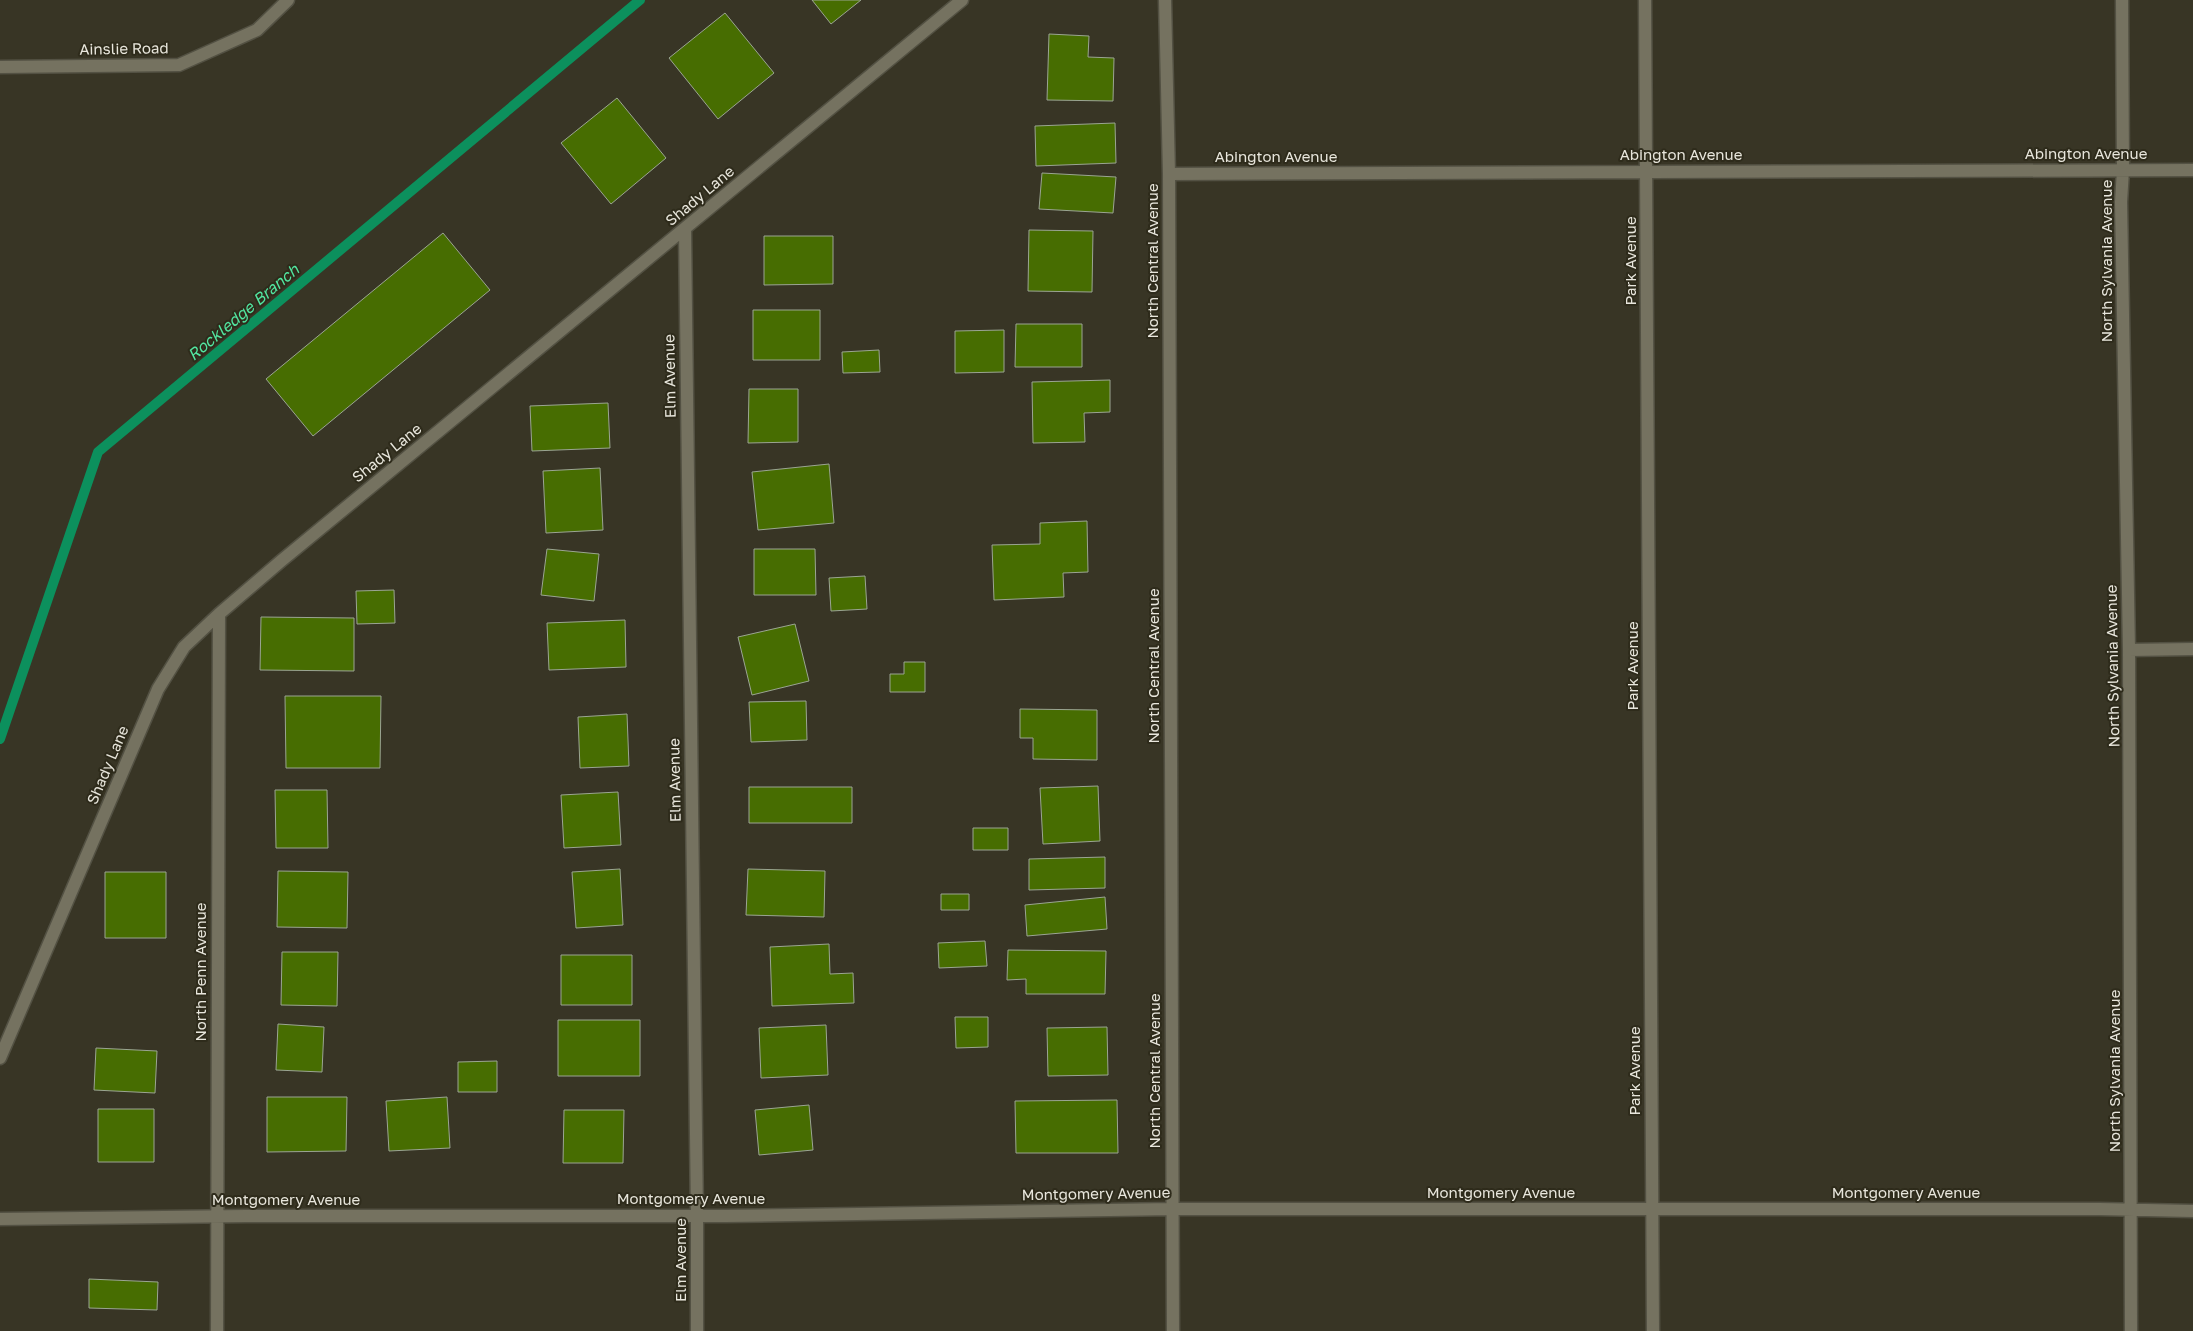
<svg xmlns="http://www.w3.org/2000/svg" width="2193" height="1331" font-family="'Golos Text',sans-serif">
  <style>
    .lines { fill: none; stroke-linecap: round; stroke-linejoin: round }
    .stream { stroke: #0c905d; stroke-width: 10 }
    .building { fill: #476d01; stroke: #9ba593 }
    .minor-casing { stroke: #535143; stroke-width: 15 }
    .minor { stroke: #757260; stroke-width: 12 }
    .labels { text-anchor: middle; stroke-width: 4; stroke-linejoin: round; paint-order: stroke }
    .street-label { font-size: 15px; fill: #e8e6dc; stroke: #2e2b1b }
    .water-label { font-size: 16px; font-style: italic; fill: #52e5a0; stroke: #2e2b1b }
  </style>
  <rect width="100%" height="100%" fill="#383525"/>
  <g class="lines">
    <path class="stream" d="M0,739L98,452L640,0"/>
  </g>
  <path class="building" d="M812,0H861L831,24Z
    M725,13L774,73L718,119L669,58Z
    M1049,34L1089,36L1088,57L1114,58L1113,101L1047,100Z
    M617,98L666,158L611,204L561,143Z
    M1115,123L1116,163L1036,166L1035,126Z
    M1042,173L1116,177L1113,213L1039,209Z
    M1029,230L1093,231L1092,292L1028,291Z
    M443,233L490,290L313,436L266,379Z
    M764,236H833V284L764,285Z
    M753,310H820V360H753Z
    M1016,324H1082V367H1015Z
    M1004,330V372L955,373V331Z
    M879,350L880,372L843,373L842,352Z
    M1110,380V412L1084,413L1085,442L1033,443L1032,382Z
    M749,389H798V442L748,443Z
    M608,403L610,448L532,451L530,406Z
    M829,464L834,523L758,530L752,472Z
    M600,468L603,530L546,533L543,471Z
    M1087,521L1088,572L1063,573L1064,597L994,600L992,545L1040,544V523Z
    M547,549L599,554L594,601L541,595Z
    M754,549H815L816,595H754Z
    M865,576L867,609L831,611L829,578Z
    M394,590L395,623L357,624L356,591Z
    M261,617L354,618V671L260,670Z
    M625,620L626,667L549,670L547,623Z
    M795,624L809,681L752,695L738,637Z
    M904,662H925V692H890V674H904Z
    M285,696H381L380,768H286Z
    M806,701L807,740L751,742L749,702Z
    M1020,709L1097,710V760L1033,759V738H1020Z
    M627,714L629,766L580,768L578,717Z
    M1098,786L1100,841L1043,844L1040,788Z
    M749,787H852V823H749Z
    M275,790H327L328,848H276Z
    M618,792L621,845L564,848L561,795Z
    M973,828H1008V850H973Z
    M1105,857V888L1029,890V859Z
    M620,869L623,925L576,928L572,872Z
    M748,869L825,871L824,917L746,915Z
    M278,871L348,872L347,928L277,927Z
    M105,872H166V938H105Z
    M941,894H969V910H941Z
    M1105,897L1107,929L1027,936L1025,905Z
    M985,941L987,966L939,968L938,943Z
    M829,944L830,974L853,973L854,1003L772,1006L770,947Z
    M1008,950L1106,951L1105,994H1026V979L1007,980Z
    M282,952H338L337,1006L281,1005Z
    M561,955H632V1005H561Z
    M955,1017H988V1047L956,1048Z
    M558,1020H640V1076H558Z
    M278,1024L324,1027L322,1072L276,1070Z
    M826,1025L828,1075L761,1078L759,1028Z
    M1107,1027L1108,1075L1048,1076L1047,1028Z
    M96,1048L157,1051L155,1093L94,1090Z
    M497,1061V1092H458V1062Z
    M267,1097H347L346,1151L267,1152Z
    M447,1097L450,1148L389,1151L386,1101Z
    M1117,1100L1118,1153H1016L1015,1101Z
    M809,1105L813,1150L759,1155L755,1110Z
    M98,1109H154V1162H98Z
    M564,1110H624L623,1163H563Z
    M89,1279L158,1282L157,1310L89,1308Z"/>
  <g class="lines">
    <defs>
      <path id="minor" d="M1165,0L1169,174L1173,1331
        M1645,0L1653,1331
        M2122,0L2123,170L2121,202L2129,650L2131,1331
        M0,67L179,65L257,30L288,0
        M1169,174L2193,170
        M685,230L697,1216V1331
        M2129,650L2193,649
        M0,1058L158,689L184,647L219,614L281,561L962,0
        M0,1219L246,1216H725L1172,1209H2099L2193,1211
        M217,1331L219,614"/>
    </defs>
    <use href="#minor" class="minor-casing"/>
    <use href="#minor" class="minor"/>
  </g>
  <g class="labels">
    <g class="street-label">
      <text transform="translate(124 49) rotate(-1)" y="5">Ainslie Road</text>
      <text x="2086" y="159">Abington Avenue</text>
      <text x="1681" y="160">Abington Avenue</text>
      <text x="1276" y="162">Abington Avenue</text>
      <text transform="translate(700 196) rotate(-40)" y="5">Shady Lane</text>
      <text transform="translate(1153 261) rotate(-90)" y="5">North Central Avenue</text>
      <text transform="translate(1631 261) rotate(-90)" y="5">Park Avenue</text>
      <text transform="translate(2107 261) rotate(-90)" y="5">North Sylvania Avenue</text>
      <text transform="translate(670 376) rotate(-91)" y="5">Elm Avenue</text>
      <text transform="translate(387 453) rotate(-39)" y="5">Shady Lane</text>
      <text transform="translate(1154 666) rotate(-90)" y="5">North Central Avenue</text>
      <text transform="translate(1633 666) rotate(-90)" y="5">Park Avenue</text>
      <text transform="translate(2113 666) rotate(-91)" y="5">North Sylvania Avenue</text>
      <text transform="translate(108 765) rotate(-67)" y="5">Shady Lane</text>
      <text transform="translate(675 780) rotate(-91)" y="5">Elm Avenue</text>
      <text transform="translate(201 972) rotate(-90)" y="5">North Penn Avenue</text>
      <text transform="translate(1155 1071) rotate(-90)" y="5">North Central Avenue</text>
      <text transform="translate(1635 1071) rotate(-90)" y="5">Park Avenue</text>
      <text transform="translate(2115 1071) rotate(-90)" y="5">North Sylvania Avenue</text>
      <text x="1501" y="1198">Montgomery Avenue</text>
      <text x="1906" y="1198">Montgomery Avenue</text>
      <text transform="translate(1096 1194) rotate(-1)" y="5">Montgomery Avenue</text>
      <text x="691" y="1204">Montgomery Avenue</text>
      <text x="286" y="1205">Montgomery Avenue</text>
      <text transform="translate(681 1260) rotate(-90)" y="5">Elm Avenue</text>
    </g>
    <g class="water-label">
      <text transform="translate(243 312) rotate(-40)" y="6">Rockledge Branch</text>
    </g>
  </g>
</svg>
